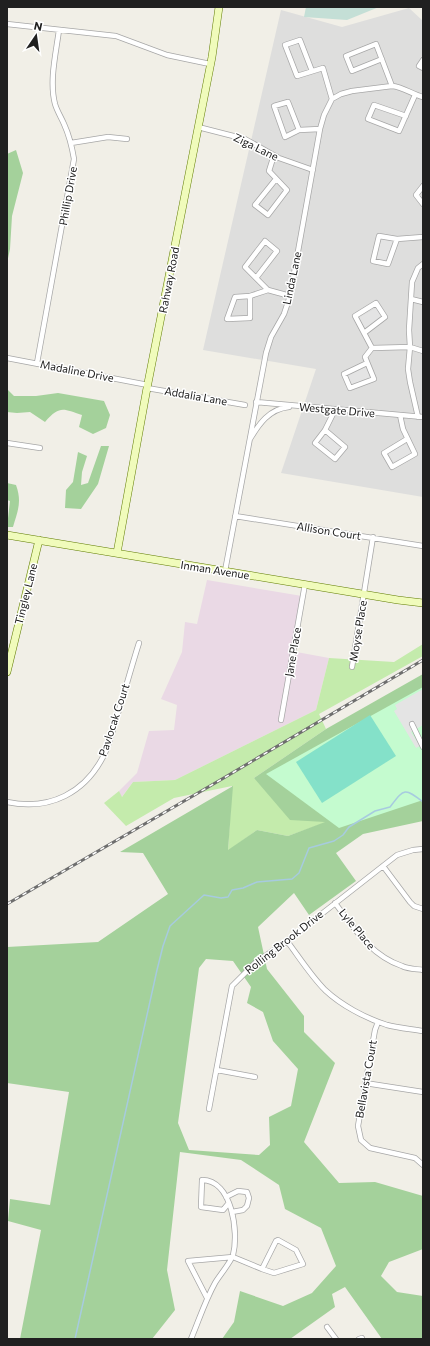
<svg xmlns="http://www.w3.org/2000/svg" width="430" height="1346" font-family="Commissioner,sans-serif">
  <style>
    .residential { fill: #dededd }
    .industrial { fill: #ead9e5 }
    .grass { fill: #c4ebac }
    .forest { fill: #a4d19b; fill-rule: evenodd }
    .wetland { fill: #c4dfd6 }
    .park { fill: #c4fbcf }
    .pitch { fill: #84e1c9 }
    .parking { fill: #e4e4e4 }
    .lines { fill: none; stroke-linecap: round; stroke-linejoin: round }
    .stream { stroke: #a7cbdf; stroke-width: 1.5 }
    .street-casing { stroke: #a7a7a7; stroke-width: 6 }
    .secondary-casing { stroke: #607c03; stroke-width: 8 }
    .street { stroke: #fff; stroke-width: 4.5 }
    .secondary { stroke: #f0fbbb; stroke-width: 7 }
    .rail-casing { stroke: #6e6e6e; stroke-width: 3 }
    .rail { stroke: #fff; stroke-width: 1.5; stroke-dasharray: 4.5; stroke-linecap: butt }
    .labels { text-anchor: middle; stroke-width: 3; stroke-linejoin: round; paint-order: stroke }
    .street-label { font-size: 11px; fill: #202020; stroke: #fff }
  </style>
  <rect width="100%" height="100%" fill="#f1efe7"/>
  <path class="residential" d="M409,8L423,21V497L281,473L316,369L203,350L281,10L342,27Z"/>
  <path class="industrial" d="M207,580L302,596L291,651L329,658L316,710L175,780L133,782L121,798L119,791L137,773L149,731L174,730L177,705L161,699L182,652L185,622L197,624Z"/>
  <path class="grass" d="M423,644V656L319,714L326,729L254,778L327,822L288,836L257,830L228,851L232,786L174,798L126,826L104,803L119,791L122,797L133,782L175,780L316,710L329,658L394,662Z"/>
  <path class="forest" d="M16,150L23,173L12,216L10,249L7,263V154Z
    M7,389L14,396H36L58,393L104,401L110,415L106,428L93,434L79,427L82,415C63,409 60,405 45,422L30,412L17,413L7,412Z
    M101,446H109L98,484L81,509L65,508L66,490L73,482L78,452L87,456L82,472L81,485L88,483Z
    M7,483L16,485C22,502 18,510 13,527H7L10,501L7,500Z
    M423,674V821L363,834L336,853L356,881L309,915L294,893L258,927L267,969L304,1016V1032L335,1063L304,1142L339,1183L375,1182L423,1196V1249L389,1262L381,1276L397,1292L423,1296V1339H382L345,1287L332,1294L335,1307L290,1339H222L234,1322L240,1291L283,1306L312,1293L336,1266L321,1228L285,1209L279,1185L241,1160L180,1152L167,1270L175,1310L152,1339H20L41,1230L8,1221L10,1199L50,1205L69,1092L7,1083V947L98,942L168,894L143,853L120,852L233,786L228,850L257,830L288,836L325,822L290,820L254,778L326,729ZM206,959L233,961L251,987L247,1003L263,1012L273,1041L298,1069L291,1106L269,1117L270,1145L259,1155L189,1150L178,1123L199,968Z"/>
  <path class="wetland" d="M306,7H379L347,20L304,17Z"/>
  <path class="park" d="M423,687V800L339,828L266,774Z"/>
  <path class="pitch" d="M370,715L396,756L322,803L296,762Z"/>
  <path class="parking" d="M381,239L393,241L386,261L377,259Z
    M376,308L382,317L365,328L358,318Z
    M366,367L371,377L352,385L348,376Z
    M326,433L341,447L335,455L319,443Z
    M406,444L412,454L393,462L388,453Z
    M423,689V725L411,732L420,746L416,748L394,711L397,709L395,705Z"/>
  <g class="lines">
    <path class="stream" d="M75,1339L157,970L163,946L170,926L204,895L221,898L228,897L232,890L243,888L257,882L292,879L299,873L309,848L334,841L343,835L349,827L375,811L390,807C404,789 404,787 423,802"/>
    <defs>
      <path id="street" d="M7,24L116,36L167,55L210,64
        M382,59L352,71L346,56L376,44L392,86
        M423,60L419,66L423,68
        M312,71L300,40L285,45L297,76L323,68L332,99
        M406,116L374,105L368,119L399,131L415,95
        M198,127L245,139L279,158L313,170
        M299,130L285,137L274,106L288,102L299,130L320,129
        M71,143L108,137L127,139
        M274,155L269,171L287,190L268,215L255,205L276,179
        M423,186L416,195L423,204
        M397,239L388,264L373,261L379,236L397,239L423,237
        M256,278L277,251L265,241L245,267L268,290L290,296
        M250,296L235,297L227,319L250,318V296L268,290
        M411,299L423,302
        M364,333L385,317L376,303L355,316L372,348L410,347L423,351
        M7,358L148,385
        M37,363L74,159C72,147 69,135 64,124C61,117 57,111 55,104C49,81 56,53 59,30
        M367,363L344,374L350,388L374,379L365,357L372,348
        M147,388L245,405
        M256,402L423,417
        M400,415L403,429L415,454L392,467L384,453L407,439
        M418,417L410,382L408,369L410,347L409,330L412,282L418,268L423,264
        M325,430L345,447L335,459L315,443L325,430L335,410
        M250,439C259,424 269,409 289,407
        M7,443L40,448
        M235,516L423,546
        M225,571L266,353L271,337L284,314L290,296L320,129L324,115L332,99L341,94L352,91L392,86C403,87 412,94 423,97
        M352,667L373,537
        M281,720L305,584
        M412,724L423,747
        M7,802C50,811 86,793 105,753C111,740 114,724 119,710C126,687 132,665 139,643
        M383,866L410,902L414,906L423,909
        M335,903C354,928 370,955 402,966C408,969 416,969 423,970
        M287,941C299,957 311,976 325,990C341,1005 365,1018 387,1025C398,1028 411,1029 423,1031
        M378,1022L375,1030L358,1126L361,1140L370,1148L415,1158L423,1165
        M217,1070L255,1077
        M365,1083L423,1092
        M209,1109L232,986L255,963L287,941L397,855L413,850L423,849
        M226,1197L238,1191L247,1192L249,1198L247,1206L243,1210L232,1212
        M278,1240L296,1250L303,1264L274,1273L262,1269L276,1241Z
        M207,1298L188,1261L233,1257L262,1269
        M327,1327L336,1339
        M191,1339C199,1320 205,1301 215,1283C219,1276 231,1262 233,1255C239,1232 232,1180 202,1180L201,1207L223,1210L228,1204
        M359,1339L362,1338"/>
      <path id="secondary" d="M7,535L398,600L423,603
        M117,553L147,388L212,57L219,7
        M7,672L39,540"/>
    </defs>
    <use href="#street" class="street-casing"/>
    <use href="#secondary" class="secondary-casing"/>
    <use href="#street" class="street"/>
    <use href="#secondary" class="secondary"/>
    <defs>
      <path id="rail" d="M7,904L222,779L423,660"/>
    </defs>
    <use href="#rail" class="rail-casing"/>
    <use href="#rail" class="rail"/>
  </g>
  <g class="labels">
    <g class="street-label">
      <text transform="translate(256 147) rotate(26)" y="4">Ziga Lane</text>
      <text transform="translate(68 196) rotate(-80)" y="4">Phillip Drive</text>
      <text transform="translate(292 278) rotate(-78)" y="4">Linda Lane</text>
      <text transform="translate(169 280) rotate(-79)" y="4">Rahway Road</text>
      <text transform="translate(77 371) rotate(11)" y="4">Madaline Drive</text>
      <text transform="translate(196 396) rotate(10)" y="4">Addalia Lane</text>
      <text transform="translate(337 410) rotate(5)" y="4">Westgate Drive</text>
      <text transform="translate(329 531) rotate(9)" y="4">Allison Court</text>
      <text transform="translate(215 570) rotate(9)" y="4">Inman Avenue</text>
      <text transform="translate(26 594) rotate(-76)" y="4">Tingley Lane</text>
      <text transform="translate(358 631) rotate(-81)" y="4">Moyse Place</text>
      <text transform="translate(293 652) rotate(-80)" y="4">Jane Place</text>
      <text transform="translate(114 720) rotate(-72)" y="4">Pavlocak Court</text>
      <text transform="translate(357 929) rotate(50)" y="4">Lyle Place</text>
      <text transform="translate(284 942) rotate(-38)" y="4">Rolling Brook Drive</text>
      <text transform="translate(366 1079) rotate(-80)" y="4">Bellavista Court</text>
    </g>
  </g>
  <rect width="430" height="1346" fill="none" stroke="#202020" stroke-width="16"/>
  <g transform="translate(36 36) rotate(13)" stroke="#ffffff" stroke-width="3" paint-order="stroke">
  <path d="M0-3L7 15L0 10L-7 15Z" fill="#202020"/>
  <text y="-6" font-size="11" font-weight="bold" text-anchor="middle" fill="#202020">N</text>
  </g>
</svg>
